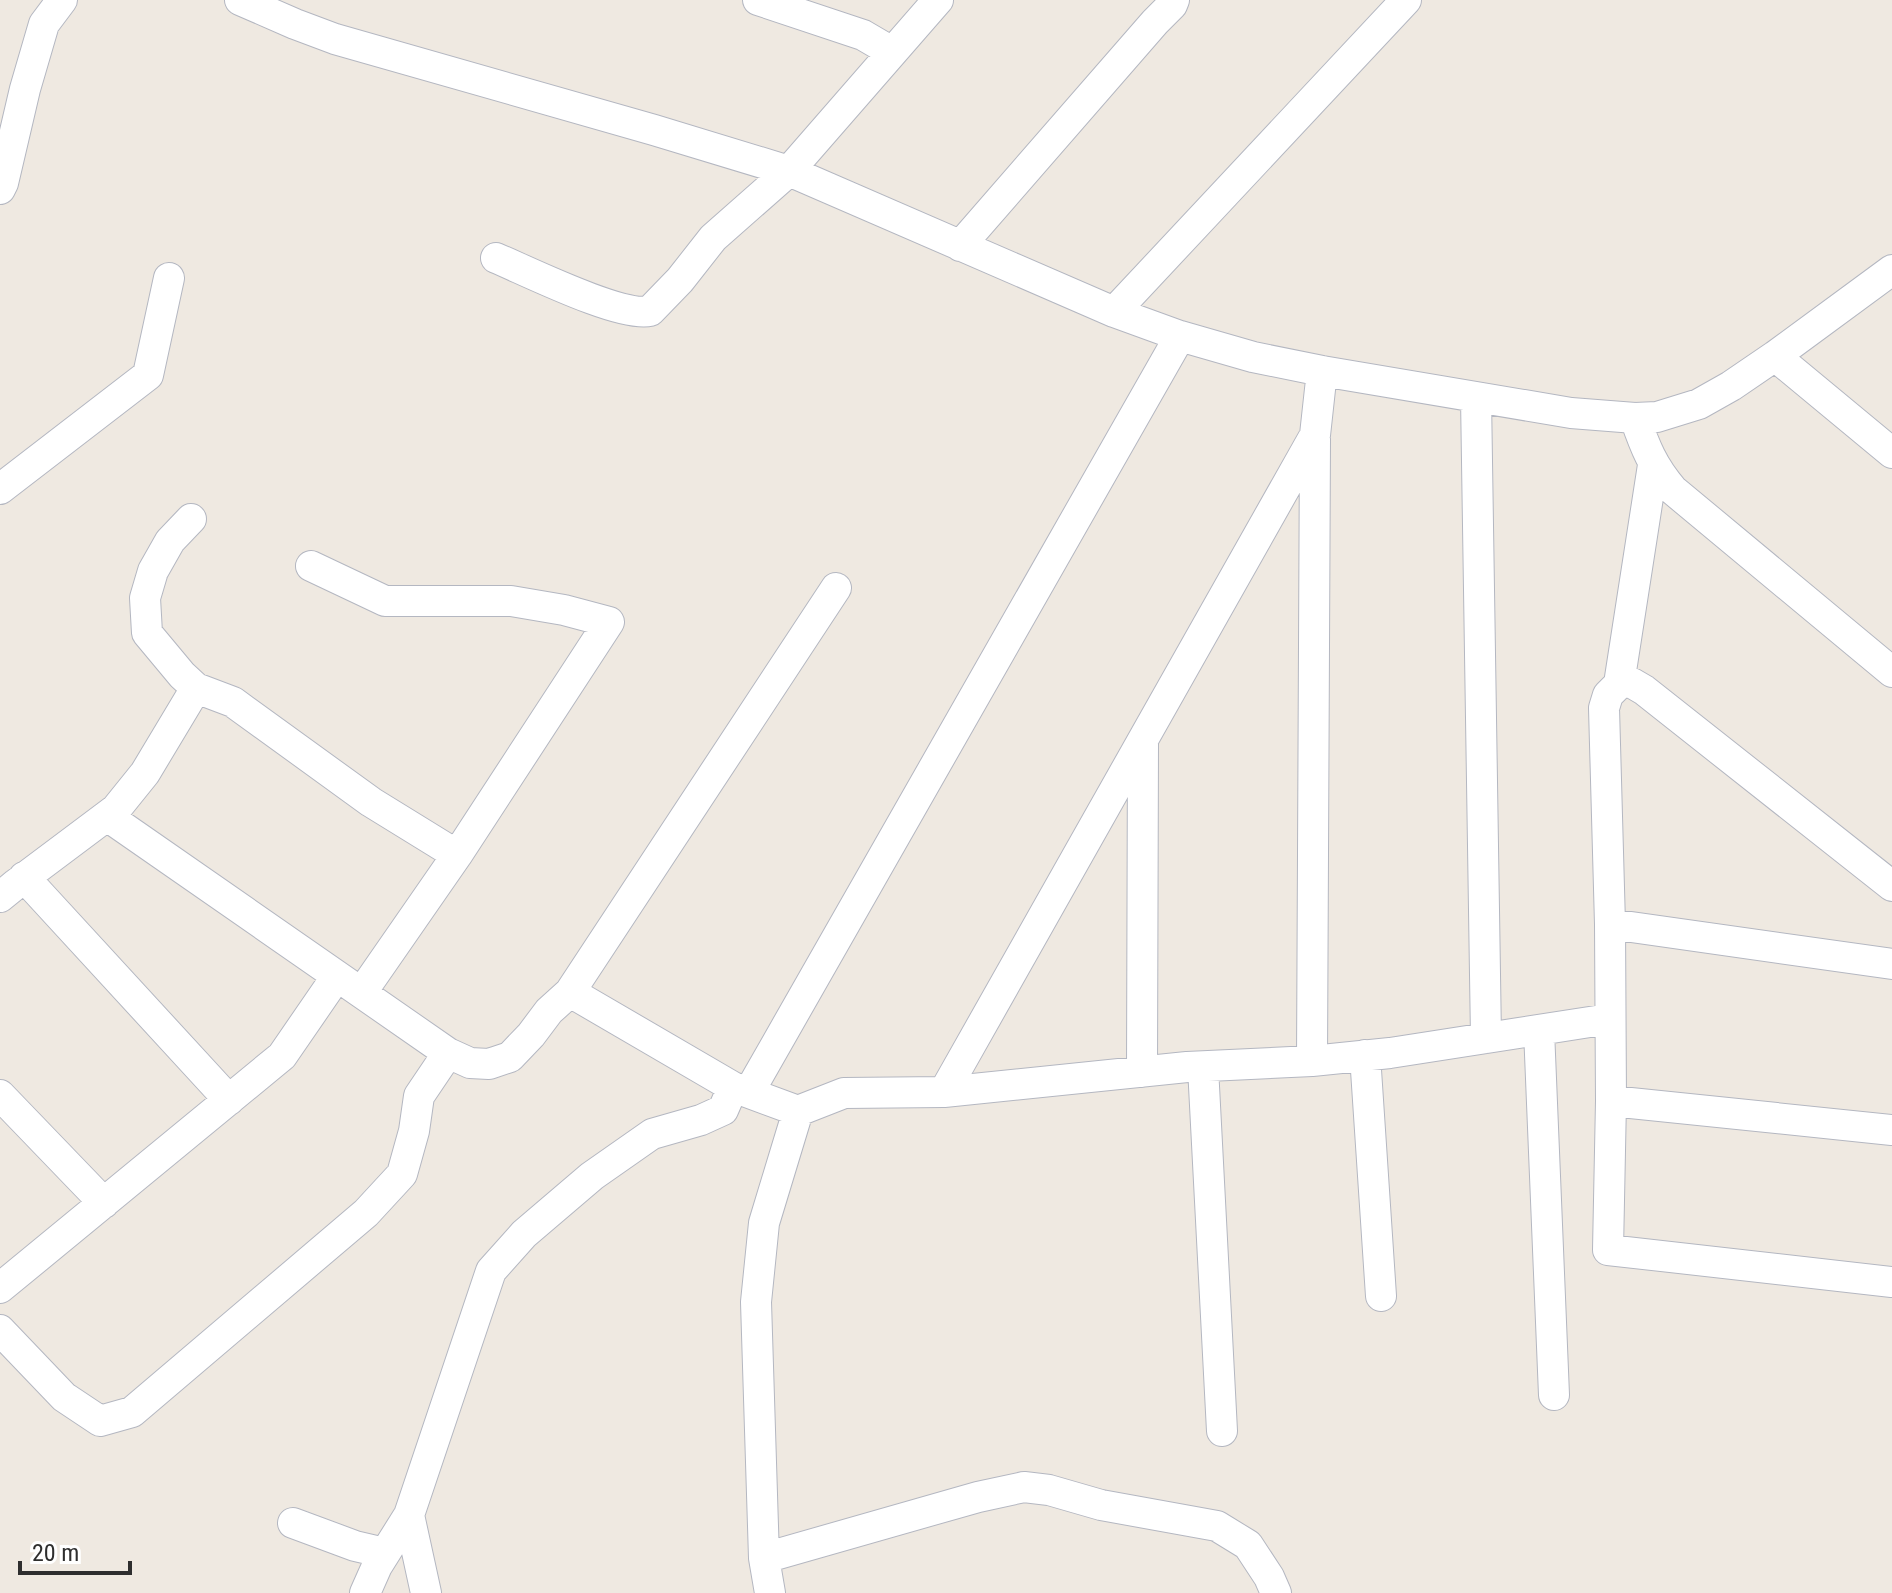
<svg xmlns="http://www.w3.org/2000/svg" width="1892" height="1593" font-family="'Roboto Condensed',sans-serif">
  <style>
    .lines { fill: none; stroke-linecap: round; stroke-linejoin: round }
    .street-casing { stroke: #b4b7c1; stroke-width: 32 }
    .street { stroke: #fff; stroke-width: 30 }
  </style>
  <rect width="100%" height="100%" fill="#efe9e1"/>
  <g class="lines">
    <defs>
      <path id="street" d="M240,0L295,24L335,39L654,130L789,171L1114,312L1180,336L1253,357L1322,371L1571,413L1635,418L1657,417L1699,404L1731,386L1775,356L1892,270
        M758,0L863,35L892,52
        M0,189L3,183L25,89L44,24L62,0
        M960,246L1155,22L1172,5L1174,0
        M496,258C527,271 621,318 650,311L680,280L713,238L789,171L938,0
        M1114,312L1406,0
        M1775,356L1892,453
        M1476,397L1486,1038
        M1635,418C1645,447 1653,467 1673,490L1892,672
        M0,489L148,375L169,278
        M311,566L385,601H511L564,610L609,622L457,855
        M1619,684L1653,465
        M196,688L233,702L371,802L457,855L362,992
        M107,816L448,1053L470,1063L489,1064L510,1057L531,1035L549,1011L570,992L836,588
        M24,877L229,1100
        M1892,886L1644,690L1632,683L1622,681L1608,695L1604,708L1610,924L1611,1101L1608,1250L1892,1282
        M0,897L16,884L116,809L145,773L196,688L182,675L147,633L145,598L153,571L170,541L191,519
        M1610,924L1892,964
        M570,992L733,1087L798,1111L844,1093L944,1092L1187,1067L1312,1061L1390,1053L1609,1019
        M1539,1030L1554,1395
        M1365,1055L1381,1296
        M1312,1061L1315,439
        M1203,1067L1222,1431
        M1142,1072L1143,742
        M749,1092L1180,336
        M944,1092L1315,435L1322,371
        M0,1095L104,1203
        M1611,1101L1892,1130
        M0,1288L282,1056L337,976
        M0,1330L64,1397L100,1421L132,1412L366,1213L402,1174L414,1131L419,1096L448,1053
        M409,1515L426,1593
        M293,1523L355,1546L385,1553
        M764,1558L978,1497L1024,1487L1049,1490L1101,1505L1217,1526L1248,1545L1269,1577L1276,1593
        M365,1593L377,1566L409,1515L491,1271L524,1234L592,1176L652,1134L701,1120L723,1110L733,1087
        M770,1593L764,1558L756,1302L764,1223L798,1111"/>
    </defs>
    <use href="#street" class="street-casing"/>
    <use href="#street" class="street"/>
  </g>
  <path d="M20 1561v12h110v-12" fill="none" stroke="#2e2e2e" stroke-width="4"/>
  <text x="32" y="1561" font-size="24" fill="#2e2e2e" stroke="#ffffff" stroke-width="6" paint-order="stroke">20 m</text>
</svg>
